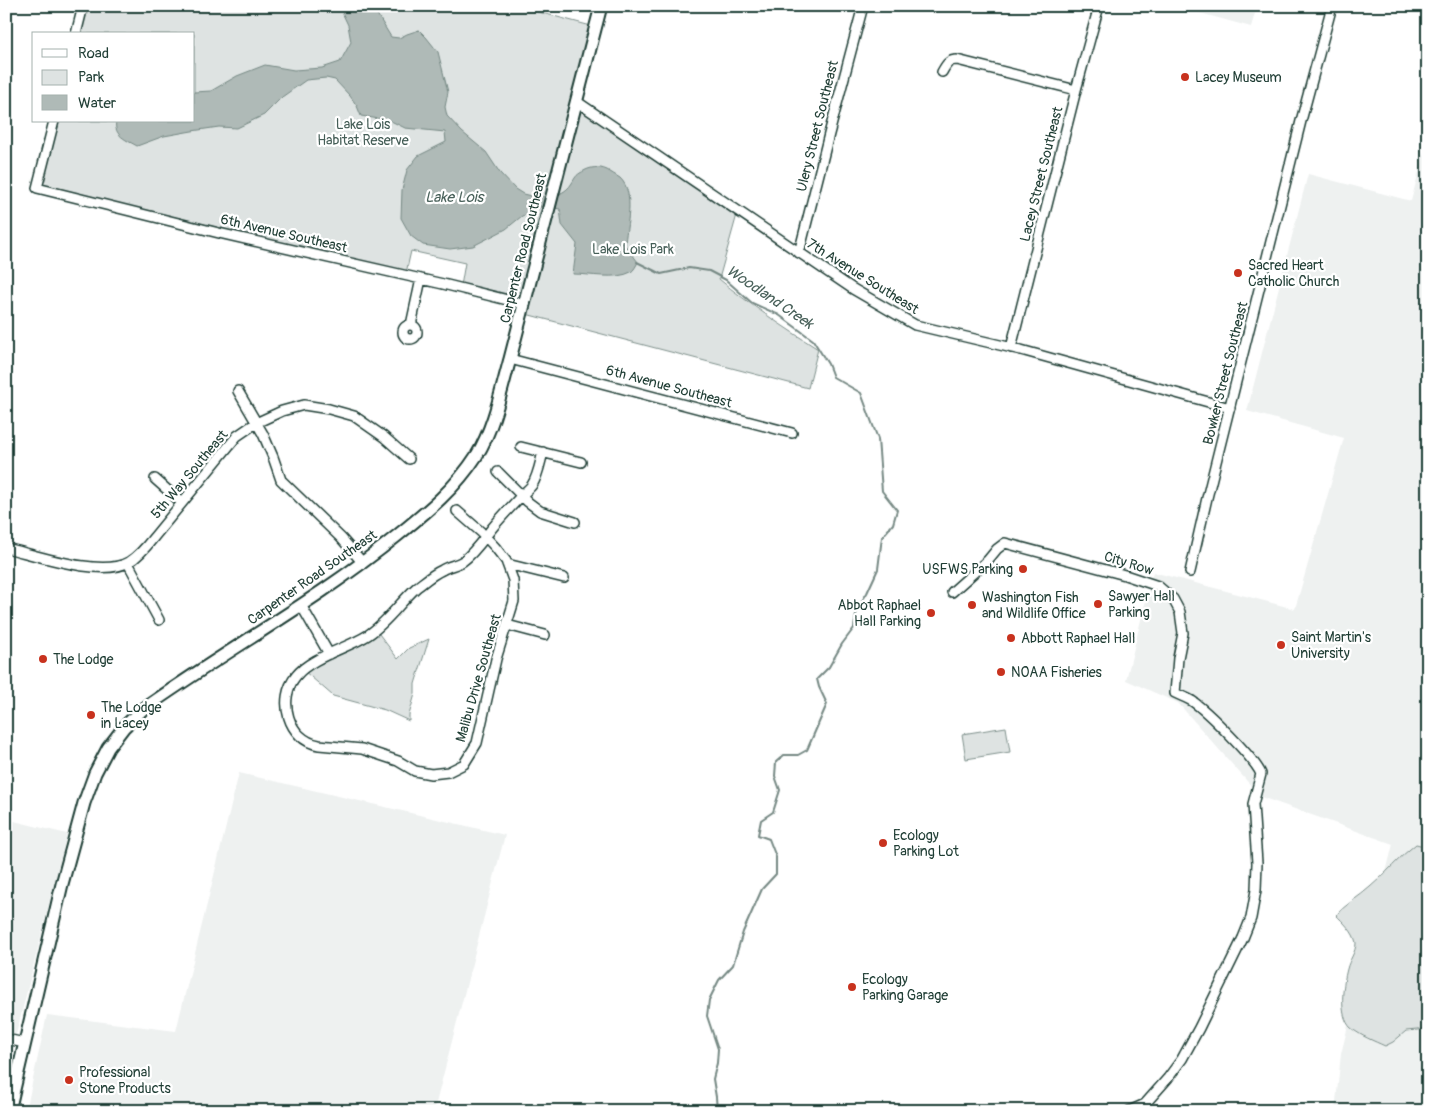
<svg xmlns="http://www.w3.org/2000/svg" width="1434" height="1117" font-family="Pangolin,sans-serif">
  <style>
    .built { fill: #eef1f0 }
    .green { fill: #dee3e2; stroke: #7e908b }
    .water { fill: #afbab7; stroke: #758883 }
    .lines { fill: none; stroke-linecap: round; stroke-linejoin: round }
    .stream { stroke: #758883; stroke-width: 2 }
    .minor-casing { stroke: #1f3d34; stroke-width: 12 }
    .major-casing { stroke: #1f3d34; stroke-width: 15 }
    .minor { stroke: #fff; stroke-width: 9 }
    .major { stroke: #fff; stroke-width: 11 }
    .poi-dot { fill: #c8321e; stroke: #fff; stroke-width: 2 }
    .labels { text-anchor: middle; stroke-width: 4.5; stroke-linejoin: round; paint-order: stroke }
    .poi-label { font-size: 14px; fill: #1f3d34; stroke: #fff; text-anchor: start }
    .park-label { font-size: 14px; fill: #455e57; stroke: #fff }
    .street-label { font-size: 14px; fill: #1f3d34; stroke: #fff }
    .water-label { font-size: 15px; font-style: italic; fill: #4a625b; stroke: #fff }
  </style>
  <rect width="100%" height="100%" fill="#fff"/>
  <filter id="ink" filterUnits="userSpaceOnUse"><feTurbulence type="fractalNoise" baseFrequency=".02" numOctaves="2"/><feDisplacementMap in="SourceGraphic" scale="10" xChannelSelector="R" yChannelSelector="G"/><feConvolveMatrix kernelMatrix="1 2 1 2 8 2 1 2 1" color-interpolation-filters="sRGB"/></filter>
  <g filter="url(#ink)">
    <path class="built" d="M1183,6H1257L1251,27L1182,8Z
      M1428,138V1111H1335L1341,1054L1393,844L1261,797L1178,703L1126,680L1153,572L1295,609L1344,438L1247,411L1308,174L1411,201Z
      M239,773L505,835L434,1111H27L28,1102L47,1015L176,1031Z
      M6,819L67,834L6,1074Z"/>
    <path class="green" d="M84,6H516L595,27L576,101L738,211L719,279C750,305 784,327 818,349L808,388L522,313L523,301L461,286L465,263L411,251L406,273L42,185L57,121H194V34H78Z
      M376,630L398,659L409,648L429,639L415,684V694L409,715V721L385,710L333,696L303,670Z
      M1006,727L1010,752L966,759L962,734Z
      M1416,844L1428,847V1029L1406,1031L1393,1042L1385,1046C1374,1041 1361,1036 1351,1028C1338,1016 1343,984 1347,969C1349,960 1356,952 1356,943C1354,932 1343,922 1336,915C1346,904 1359,897 1370,887C1386,874 1399,857 1416,844Z"/>
    <path class="water" d="M339,6H372L391,37L399,38L407,34L419,30L426,37L438,52L448,92L445,107L447,116L462,132L486,152L500,173L515,189L523,194L531,196L540,195L546,198C557,195 566,193 572,183C575,178 576,175 582,172C590,167 598,166 607,170C611,173 616,175 620,178C636,193 626,227 625,245L638,262C636,266 634,270 631,272C617,280 589,274 573,274L577,244L562,225L560,209L542,206L532,213L522,216L506,229L473,246L450,249L423,245L411,236L401,218L402,190L407,170L418,156L446,142L445,132L405,128L391,121L361,116L357,106L350,96L335,80L326,78L306,80L282,97L264,115L237,128L219,127L192,131L164,136L137,146C127,140 113,136 116,121H194V92L211,91L237,76L265,65L294,70L322,68L340,62L351,42L348,25Z"/>
    <g class="lines">
      <path class="stream" d="M637,262L661,274L689,268L709,271L726,280L752,303L779,315L813,340L828,364L833,377L861,393L878,439L882,491L897,510L893,524L882,537L878,569L867,593L857,609L854,628L842,644L829,667L817,679L819,687L827,704L807,750L798,755H784L776,762L775,776L780,790L773,812L761,820L758,835L769,839L776,857V874L762,889L743,932L733,965L719,980L709,1000L707,1016L718,1049L717,1063L713,1079L716,1097L717,1111"/>
      <defs>
        <path id="minor" d="M76,34L83,6
          M942,72C946,65 948,60 957,60L1076,90
          M576,101L853,289L915,325L1021,350L1230,408
          M54,121L37,188L223,234L443,284L524,304
          M799,253L829,134L863,6
          M403 332a7 7 0 1 1 14 0a7 7 0 1 1-14 0Z
          M411,325L421,279
          M1011,348L1076,90L1099,6
          M510,359L792,433
          M238,391L263,434L273,457L281,480L341,538L363,563
          M521,447L581,462
          M498,472L528,502L540,511L575,522
          M155,479L182,503
          M457,511L481,532L495,547L506,561L513,580L514,601L496,659L477,743L464,764L448,772L431,774L415,771L398,761L362,749L319,745C288,740 277,699 296,676C311,657 348,648 368,635C388,622 400,602 417,587C425,581 433,574 442,570C448,566 457,565 463,561C475,552 484,538 493,527C502,516 512,506 521,496C525,492 529,489 532,485C538,476 540,463 543,452
          M6,548C36,555 102,578 129,562C139,556 147,546 154,537L237,436L256,423L282,411L304,405L329,409L354,416L384,437L409,459
          M128,563L159,620
          M507,564L564,578
          M1190,572L1207,498L1301,121L1332,6
          M952,592L988,560L997,549L1005,543L1125,575L1158,586L1173,599L1180,612L1183,633L1178,658L1175,693C1181,696 1187,698 1192,701C1207,711 1255,759 1261,774L1253,804L1257,863L1256,890L1251,918L1243,938L1199,1028L1182,1059L1168,1078L1145,1104L1129,1111
          M301,605L329,654
          M507,625L545,635
          M6,1039L25,1043"/>
        <path id="major" d="M9,1111L62,884L84,803L95,773L108,748L124,727L142,710C226,650 317,601 398,535C429,510 455,489 477,455C494,427 501,391 510,359L601,6"/>
      </defs>
      <use href="#minor" class="minor-casing"/>
      <use href="#major" class="major-casing"/>
      <use href="#minor" class="minor"/>
      <use href="#major" class="major"/>
    </g>
  </g>
  <g class="poi-dot">
    <circle cx="1185" cy="77" r="5"/>
    <circle cx="1238" cy="273" r="5"/>
    <circle cx="1023" cy="569" r="5"/>
    <circle cx="1098" cy="604" r="5"/>
    <circle cx="972" cy="605" r="5"/>
    <circle cx="931" cy="613" r="5"/>
    <circle cx="1011" cy="638" r="5"/>
    <circle cx="1281" cy="645" r="5"/>
    <circle cx="43" cy="659" r="5"/>
    <circle cx="1001" cy="672" r="5"/>
    <circle cx="91" cy="715" r="5"/>
    <circle cx="883" cy="843" r="5"/>
    <circle cx="852" cy="987" r="5"/>
    <circle cx="69" cy="1080" r="5"/>
  </g>
  <g class="labels">
    <g class="poi-label">
      <text x="1195" y="82">Lacey Museum</text>
      <text x="1248" y="270">Sacred Heart<tspan x="1248" dy="16">Catholic Church</tspan></text>
      <text x="1013" y="574" text-anchor="end">USFWS Parking</text>
      <text x="1108" y="601">Sawyer Hall<tspan x="1108" dy="16">Parking</tspan></text>
      <text x="982" y="602">Washington Fish<tspan x="982" dy="16">and Wildlife Office</tspan></text>
      <text x="921" y="610" text-anchor="end">Abbot Raphael<tspan x="921" dy="16">Hall Parking</tspan></text>
      <text x="1291" y="642">Saint Martin's<tspan x="1291" dy="16">University</tspan></text>
      <text x="1021" y="643">Abbott Raphael Hall</text>
      <text x="53" y="664">The Lodge</text>
      <text x="1011" y="677">NOAA Fisheries</text>
      <text x="101" y="712">The Lodge<tspan x="101" dy="16">in Lacey</tspan></text>
      <text x="893" y="840">Ecology<tspan x="893" dy="16">Parking Lot</tspan></text>
      <text x="862" y="984">Ecology<tspan x="862" dy="16">Parking Garage</tspan></text>
      <text x="79" y="1077">Professional<tspan x="79" dy="16">Stone Products</tspan></text>
    </g>
    <g class="park-label">
      <text x="363" y="129">Lake Lois<tspan x="363" dy="16">Habitat Reserve</tspan></text>
      <text x="633" y="254">Lake Lois Park</text>
    </g>
    <g class="street-label">
      <text transform="translate(817 126) rotate(-76)" y="5">Ulery Street Southeast</text>
      <text transform="translate(1041 174) rotate(-76)" y="5">Lacey Street Southeast</text>
      <text transform="translate(284 233) rotate(13)" y="5">6th Avenue Southeast</text>
      <text transform="translate(523 248) rotate(-76)" y="5">Carpenter Road Southeast</text>
      <text transform="translate(863 276) rotate(32)" y="5">7th Avenue Southeast</text>
      <text transform="translate(1225 373) rotate(-76)" y="5">Bowker Street Southeast</text>
      <text transform="translate(669 386) rotate(15)" y="5">6th Avenue Southeast</text>
      <text transform="translate(189 474) rotate(-50)" y="5">5th Way Southeast</text>
      <text transform="translate(1129 563) rotate(17)" y="5">City Row</text>
      <text transform="translate(312 577) rotate(-35)" y="5">Carpenter Road Southeast</text>
      <text transform="translate(478 678) rotate(-74)" y="5">Malibu Drive Southeast</text>
    </g>
    <g class="water-label">
      <text x="454" y="202">Lake Lois</text>
      <text transform="translate(770 297) rotate(34)" y="5">Woodland Creek</text>
    </g>
  </g>
  <rect width="1434" height="1117" fill="none" stroke="#fff" stroke-width="25"/>
  <rect x="12" y="12" width="1409" height="1092" fill="none" stroke="#1f3d34" stroke-width="2" filter="url(#ink)"/>
  <rect x="32" y="32" width="162" height="90" fill="#ffffff" stroke="#a5b1ae"/>
  <rect x="42" y="49" width="25" height="8" fill="#ffffff" stroke="#a5b1ae"/>
  <text x="78" y="58" font-size="15" fill="#1f3d34">Road</text>
  <rect x="42" y="70" width="25" height="15" fill="#dee3e2" stroke="#a5b1ae"/>
  <text x="78" y="82" font-size="15" fill="#1f3d34">Park</text>
  <rect x="42" y="95" width="25" height="15" fill="#afbab7" stroke="#a5b1ae"/>
  <text x="78" y="108" font-size="15" fill="#1f3d34">Water</text>
</svg>
